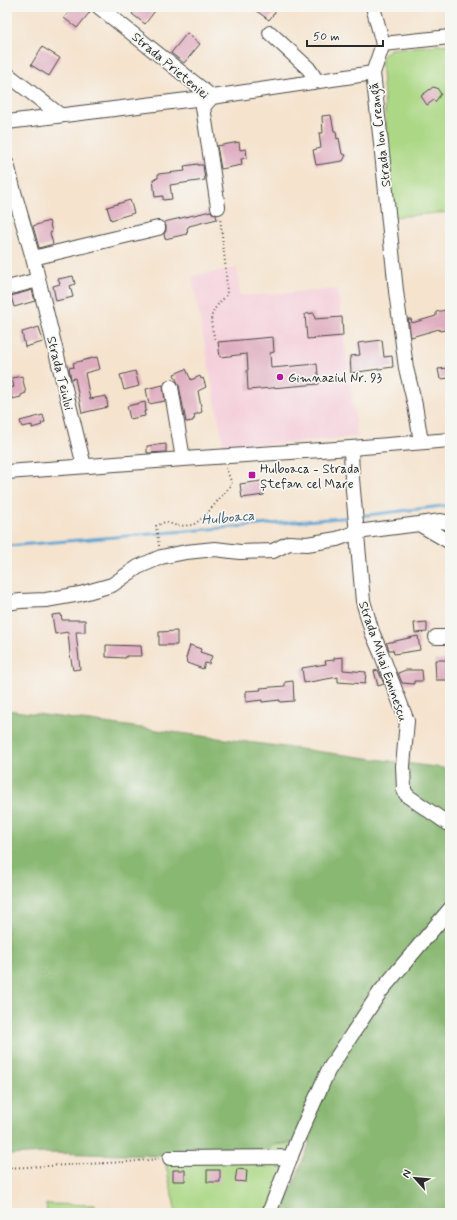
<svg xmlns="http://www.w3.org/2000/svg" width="457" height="1220" font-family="Mynerve,sans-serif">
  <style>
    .built { fill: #f5cfdb }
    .green { fill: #acd885; stroke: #6c8258 }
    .forest { fill: #89b872; stroke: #5a724e }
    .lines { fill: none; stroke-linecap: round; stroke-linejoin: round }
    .stream { stroke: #5ea5d4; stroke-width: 3 }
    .building { fill: #dfadc0 }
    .minor-casing { stroke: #494743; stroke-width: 16 }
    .path { stroke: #494743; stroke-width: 2; stroke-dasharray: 1 3; stroke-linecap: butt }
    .minor { stroke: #fff; stroke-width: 14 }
    .poi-dot { fill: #b5179e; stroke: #f6f6f2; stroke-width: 1.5 }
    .labels { text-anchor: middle; stroke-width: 3.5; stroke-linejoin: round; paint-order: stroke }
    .street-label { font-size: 13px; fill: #2b2b2b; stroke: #f6f6f2 }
    .poi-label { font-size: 13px; fill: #2b2b2b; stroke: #f6f6f2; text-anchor: start }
    .water-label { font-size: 14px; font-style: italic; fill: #3f5c6f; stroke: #f6f6f2 }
  </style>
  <rect width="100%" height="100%" fill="#f6f6f2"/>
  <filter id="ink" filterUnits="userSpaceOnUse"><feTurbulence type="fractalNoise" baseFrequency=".025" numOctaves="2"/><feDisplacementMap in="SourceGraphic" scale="8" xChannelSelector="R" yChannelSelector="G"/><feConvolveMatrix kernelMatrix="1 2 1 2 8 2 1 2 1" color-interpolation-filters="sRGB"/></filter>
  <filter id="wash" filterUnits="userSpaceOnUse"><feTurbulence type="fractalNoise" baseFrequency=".012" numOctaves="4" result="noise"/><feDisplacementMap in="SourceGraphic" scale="16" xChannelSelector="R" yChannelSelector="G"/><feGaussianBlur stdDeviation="0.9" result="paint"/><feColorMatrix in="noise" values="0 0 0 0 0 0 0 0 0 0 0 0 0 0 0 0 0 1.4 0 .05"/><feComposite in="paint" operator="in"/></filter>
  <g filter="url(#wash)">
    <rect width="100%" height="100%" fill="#f5e3ce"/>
    <path class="built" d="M237,268L240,295L245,296L337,289L357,437L224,448L192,276Z"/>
    <path class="green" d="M450,44V212L393,217L381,58L390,49Z
      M304,1142L276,1213H176L164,1156Z
      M46,1204L95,1205L96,1213H47Z"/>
    <path class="forest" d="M7,710L450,769V1213H282L310,1142H304L273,1144L268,1152L164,1156L47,1153L7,1155Z"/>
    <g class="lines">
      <path class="stream" d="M360,516L450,505
        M7,546L352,517"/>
    </g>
    <g id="blocks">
      <path class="building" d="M73,7H84L90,12L77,28L64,18Z
        M137,7H158L145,24L132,14Z
        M251,7H279L269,20Z
        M187,33L200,44L184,63L171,53Z
        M42,47L60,58L49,76L31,65Z
        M433,87L437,88L441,94L435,102L434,100L427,105L421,96Z
        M331,115L334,131H336L337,139L339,138L342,154L346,155L343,161L316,165L313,150L321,148L319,133H323L322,116Z
        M239,142L240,150L246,149L247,158L241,159L242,165L221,169L217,146Z
        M198,164V165H203L205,180L170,185L172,199L163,200V196L155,197L153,179L158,178V174L185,171L184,166Z
        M130,200L134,213L111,220L107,207Z
        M211,211L212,213L216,215L217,219L189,226V227L187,228L188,232L186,233L187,234L165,239L164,234L166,231V226L164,222Z
        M49,221L52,232L50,233L53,244L39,248L33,226Z
        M73,276L75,284L70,286L73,297L56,301L53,286L60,284L58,279Z
        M32,290L35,301L14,307L11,296Z
        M450,309V329L440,331L439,329L411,337L408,319H411L412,323L436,316V312Z
        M314,313L315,319L342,317L343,336L307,339L305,314Z
        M39,327L43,342L25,347L22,332Z
        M273,337L274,352L270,353L271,368L317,364L319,384L248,390L247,370H248L247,354L220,357L218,342Z
        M382,340L384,357L392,356L393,367L351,373L350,356L360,355L358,343Z
        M97,357L100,369L85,373L90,399L106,396L108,407L82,413L75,378L71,379L69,368L74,367L73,363Z
        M448,368L450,378L440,379L438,369Z
        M186,369L191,380L200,376L201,379L203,378L206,387L198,391L202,412L194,415L195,419H193V421L186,422L179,386L174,374Z
        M135,371L139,386L124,390L120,375Z
        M22,376L26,393L21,395V397L12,399L9,388L14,387L12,378Z
        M163,385L165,401L149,404L146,389Z
        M145,402L146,411H144L145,416L130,419L127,406Z
        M43,415L45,422L41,423L42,425L32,428V425L22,427L20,421Z
        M166,444V452L147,453V446Z
        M262,481L264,495L242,498L240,484Z
        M61,614L62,620H85V632H76L80,669L73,670L70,654L68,632L55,634L52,615Z
        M427,622V632L415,633L414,623Z
        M177,631V645H159V632Z
        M418,636L420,650L394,654L393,650H389L387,644L386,643Z
        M106,645L141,646L142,656H126V658L106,657Z
        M190,645L201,649L200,652L212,656L209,664L205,663L203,669L187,663L186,658Z
        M343,657V670L366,672L365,684L338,682V677L304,683L302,668L326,664L325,661L334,660V658Z
        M435,660H450V680H436Z
        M378,670L384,684L378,686L374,671Z
        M406,670H422L423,681H414V684L402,683L398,673Z
        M293,681L294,701L280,702V700L262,702V700L246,702V691L261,690L260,688L285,686V682Z
        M237,1169L247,1170L246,1182L235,1181Z
        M173,1170H185V1181H173Z
        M207,1170H220V1182H207Z"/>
    </g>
  </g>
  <g filter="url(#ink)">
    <use href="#blocks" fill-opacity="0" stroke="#494743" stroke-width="1"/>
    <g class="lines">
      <defs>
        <path id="minor" d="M99,7L212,97L203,107L218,207
          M373,7L383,44L373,73L381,143L396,291L406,368L415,405L421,442
          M270,33L308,68L313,75L314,82
          M383,44L450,37
          M7,74L60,115
          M7,122L212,97L373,73
          M7,164L14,192L33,258L84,466
          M33,258L158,228
          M7,288L38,280
          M171,387L183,459
          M351,448L352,479L363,601L372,632L381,653L407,721L403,766L404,790L406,794L409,797L450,825
          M7,472L183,459L351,448L450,440
          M419,524L441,521L450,523
          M7,603L20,601L46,600L80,594L112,585L138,567L161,557L186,552L215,549L240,552L273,551L289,543L307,544L337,539L357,532L419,524L450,542
          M436,637H450
          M170,1158L291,1157
          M269,1213L298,1138L328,1071L335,1060L380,992L450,909"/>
      </defs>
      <use href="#minor" class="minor-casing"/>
      <path class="path" d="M215,339C208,316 210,312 227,295L226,271L220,217
        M159,546L156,526L165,522L178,526L193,525L204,517L232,484L226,468
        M7,1168L127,1162L159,1159"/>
      <use href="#minor" class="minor"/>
    </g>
  </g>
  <g class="poi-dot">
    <circle cx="280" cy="377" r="4"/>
    <rect x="248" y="471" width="8" height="8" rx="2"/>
  </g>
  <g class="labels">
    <g class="street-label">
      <text transform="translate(171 65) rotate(40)" y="5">Strada Prieteniei</text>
      <text transform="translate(379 135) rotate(-97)" y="5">Strada Ion Creangă</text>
      <text transform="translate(61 373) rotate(76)" y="5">Strada Teiului</text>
      <text transform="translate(384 661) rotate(71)" y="5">Strada Mihai Eminescu</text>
    </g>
    <g class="poi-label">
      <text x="288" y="382">Gimnaziul Nr. 93</text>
      <text x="260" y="473">Hulboaca - Strada<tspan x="260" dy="15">Ștefan cel Mare</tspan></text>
    </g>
    <g class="water-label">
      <text transform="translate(228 517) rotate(-5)" y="5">Hulboaca</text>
    </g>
  </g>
  <rect width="457" height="1220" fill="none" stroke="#f6f6f2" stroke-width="24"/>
  <g transform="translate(415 1178) rotate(297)" stroke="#f6f6f2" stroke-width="3" paint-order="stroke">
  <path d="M0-3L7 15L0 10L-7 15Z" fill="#2b2b2b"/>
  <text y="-6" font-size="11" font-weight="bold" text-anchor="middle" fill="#2b2b2b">N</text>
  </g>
  <path d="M307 40v6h76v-6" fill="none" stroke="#2b2b2b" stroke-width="2"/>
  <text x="313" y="40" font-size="12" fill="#2b2b2b" stroke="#f6f6f2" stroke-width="3" paint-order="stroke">50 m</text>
</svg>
